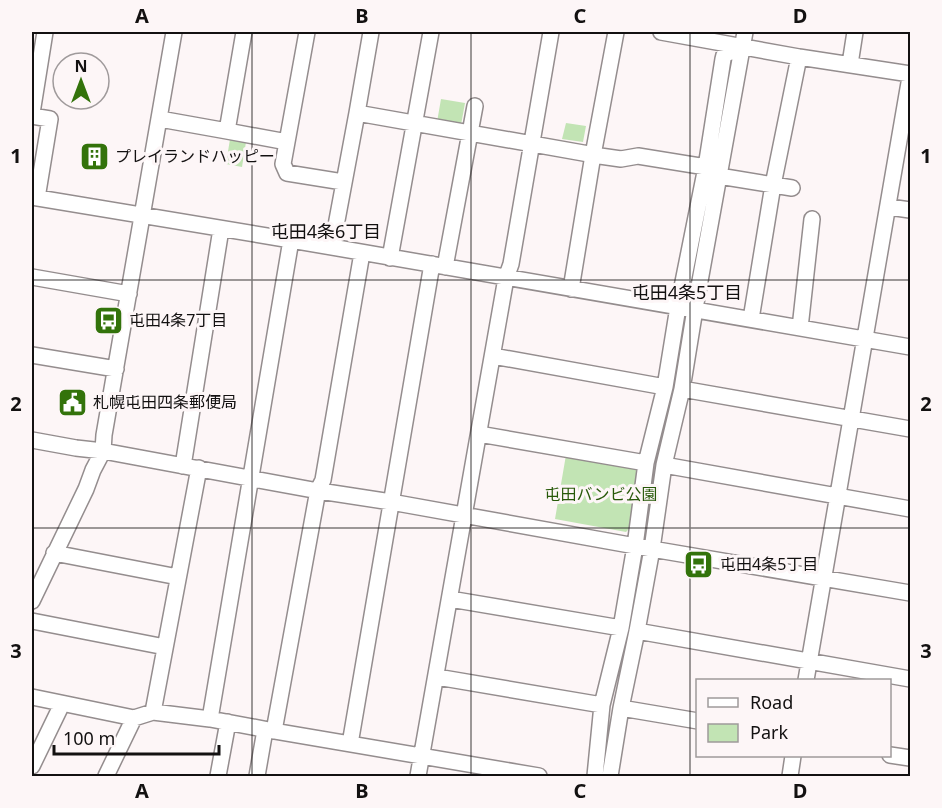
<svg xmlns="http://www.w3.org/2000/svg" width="942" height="808" font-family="'Noto Sans','Noto Sans JP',sans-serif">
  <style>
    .green { fill: #c2e4b4 }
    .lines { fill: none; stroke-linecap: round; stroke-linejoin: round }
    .minor-casing { stroke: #948d8e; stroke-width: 18 }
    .minor { stroke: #fff; stroke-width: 15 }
    .grid { fill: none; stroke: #131111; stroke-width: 1.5; stroke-opacity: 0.55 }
    .labels { text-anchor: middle; stroke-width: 6; stroke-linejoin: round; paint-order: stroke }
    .poi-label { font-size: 16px; fill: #131111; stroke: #fdf6f7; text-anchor: start }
    .park-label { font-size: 16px; fill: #275909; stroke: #fdf6f7 }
    .neighbourhood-label { font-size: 18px; fill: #131111; stroke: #fdf6f7 }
    .neatline { fill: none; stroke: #131111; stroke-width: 2 }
    .grid-label { font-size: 20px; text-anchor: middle; font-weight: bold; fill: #131111 }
  </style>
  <rect width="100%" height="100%" fill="#fdf6f7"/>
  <path class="green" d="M441,99L465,103L461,125L437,122Z
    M566,123L586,126L583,142L562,139Z
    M230,139L246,142L242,167L226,164Z
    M566,455L637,467L640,471L630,528L626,532L555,519Z"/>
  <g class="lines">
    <defs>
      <path id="minor" d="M307,32L283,164L287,173L343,182
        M661,32L799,57L910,74
        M850,64L855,32
        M32,113L45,32
        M357,113L600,156L621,159L638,156L706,167
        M32,116L50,119L37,198
        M160,119L227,131L244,32
        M227,131L287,142
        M719,176L792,188
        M32,197L291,240L910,347
        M889,207L910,210
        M332,247L357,113L371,32
        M390,258L431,32
        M445,267L475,106
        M32,277L129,294
        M571,289L593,155L616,32
        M751,319L773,185L799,57
        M800,328L812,219
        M32,355L116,369
        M493,356L665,387
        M682,389L910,429
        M479,434L646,463
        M32,440L76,448L103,451L313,490L391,502L652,549L910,593
        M664,465L910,509
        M183,466L221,229
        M54,553L178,577
        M450,599L621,628
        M32,601L86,489L93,470L103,451L104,435L174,32
        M32,621L165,647
        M637,631L910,679
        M437,677L602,705
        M806,680L910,77
        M32,697L134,718L153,712L210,719L274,731L539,776
        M621,708L698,721
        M153,712L199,468
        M210,719L291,240
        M274,731L318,490L323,480L362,253
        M350,744L432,264
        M890,755L910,758
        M32,766L62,704
        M106,776L134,718
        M218,776L228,722
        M257,776L265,730
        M418,776L506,278L511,264L551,32
        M595,776L602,705L621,628L635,546L646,463L665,387L678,307L706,167L723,59L724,55L743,46
        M610,776L621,708L637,631L652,549L664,465L682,389L696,303L745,32
        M790,776L793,756"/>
    </defs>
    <use href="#minor" class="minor-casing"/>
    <use href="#minor" class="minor"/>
  </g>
  <path class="grid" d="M252,32V776M471,32V776M690,32V776M32,280H910M32,528H910"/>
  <defs>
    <symbol id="building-square" viewBox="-11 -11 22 22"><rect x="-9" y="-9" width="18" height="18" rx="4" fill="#33730b" stroke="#fdf6f7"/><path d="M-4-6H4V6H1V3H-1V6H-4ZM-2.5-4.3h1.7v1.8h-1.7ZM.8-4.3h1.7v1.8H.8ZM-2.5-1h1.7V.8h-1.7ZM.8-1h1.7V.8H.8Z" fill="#fff"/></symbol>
    <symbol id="bus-square" viewBox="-11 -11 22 22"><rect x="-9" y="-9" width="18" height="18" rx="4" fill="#33730b" stroke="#fdf6f7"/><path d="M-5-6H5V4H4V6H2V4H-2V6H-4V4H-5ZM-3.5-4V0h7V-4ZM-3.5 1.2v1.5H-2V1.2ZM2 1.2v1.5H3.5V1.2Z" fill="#fff"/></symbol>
    <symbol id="civic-square" viewBox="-11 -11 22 22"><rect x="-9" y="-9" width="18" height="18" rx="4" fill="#33730b" stroke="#fdf6f7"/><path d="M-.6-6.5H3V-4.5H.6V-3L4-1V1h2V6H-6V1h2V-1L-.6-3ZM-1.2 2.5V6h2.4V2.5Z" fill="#fff"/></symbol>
  </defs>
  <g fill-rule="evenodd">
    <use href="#building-square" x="78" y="140" width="33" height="33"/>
    <use href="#bus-square" x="92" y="304" width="33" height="33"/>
    <use href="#civic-square" x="56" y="386" width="33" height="33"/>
    <use href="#bus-square" x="682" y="548" width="33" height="33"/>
  </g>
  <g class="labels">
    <g class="poi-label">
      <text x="115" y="162">プレイランドハッピー</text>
      <text x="129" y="326">屯田4条7丁目</text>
      <text x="93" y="408">札幌屯田四条郵便局</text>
      <text x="720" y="570">屯田4条5丁目</text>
    </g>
    <g class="park-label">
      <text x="601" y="500">屯田バンビ公園</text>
    </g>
    <g class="neighbourhood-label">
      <text x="326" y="238">屯田4条6丁目</text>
      <text x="687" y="299">屯田4条5丁目</text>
    </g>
  </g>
  <rect width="942" height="808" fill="none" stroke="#fdf6f7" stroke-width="66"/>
  <rect x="696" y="679" width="195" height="78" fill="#fdf6f7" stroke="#9f9a9b" stroke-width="1.5"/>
  <rect x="708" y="698" width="30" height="9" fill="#ffffff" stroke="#9f9a9b" stroke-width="1.5"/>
  <text x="750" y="709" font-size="18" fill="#131111">Road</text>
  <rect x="708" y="724" width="30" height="18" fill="#c2e4b4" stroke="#9f9a9b" stroke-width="1.5"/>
  <text x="750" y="739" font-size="18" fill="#131111">Park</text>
  <g transform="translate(81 81)"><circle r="28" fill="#fdf6f7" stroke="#9f9a9b" stroke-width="1.5"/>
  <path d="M0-4.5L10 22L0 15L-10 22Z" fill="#33730b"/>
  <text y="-9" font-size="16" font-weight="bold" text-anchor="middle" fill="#131111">N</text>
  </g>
  <path d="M54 745v9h165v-9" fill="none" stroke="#131111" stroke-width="3"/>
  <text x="63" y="745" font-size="18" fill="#131111" stroke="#fdf6f7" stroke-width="4.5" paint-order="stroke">100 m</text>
  <rect x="33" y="33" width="876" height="742" class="neatline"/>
  <g class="grid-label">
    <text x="142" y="23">A</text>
    <text x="362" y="23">B</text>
    <text x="580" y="23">C</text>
    <text x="800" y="23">D</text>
    <text x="16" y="163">1</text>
    <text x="926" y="163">1</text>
    <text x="16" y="411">2</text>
    <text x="926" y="411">2</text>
    <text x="16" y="658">3</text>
    <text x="926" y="658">3</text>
    <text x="142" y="798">A</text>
    <text x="362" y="798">B</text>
    <text x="580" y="798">C</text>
    <text x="800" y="798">D</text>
  </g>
</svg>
